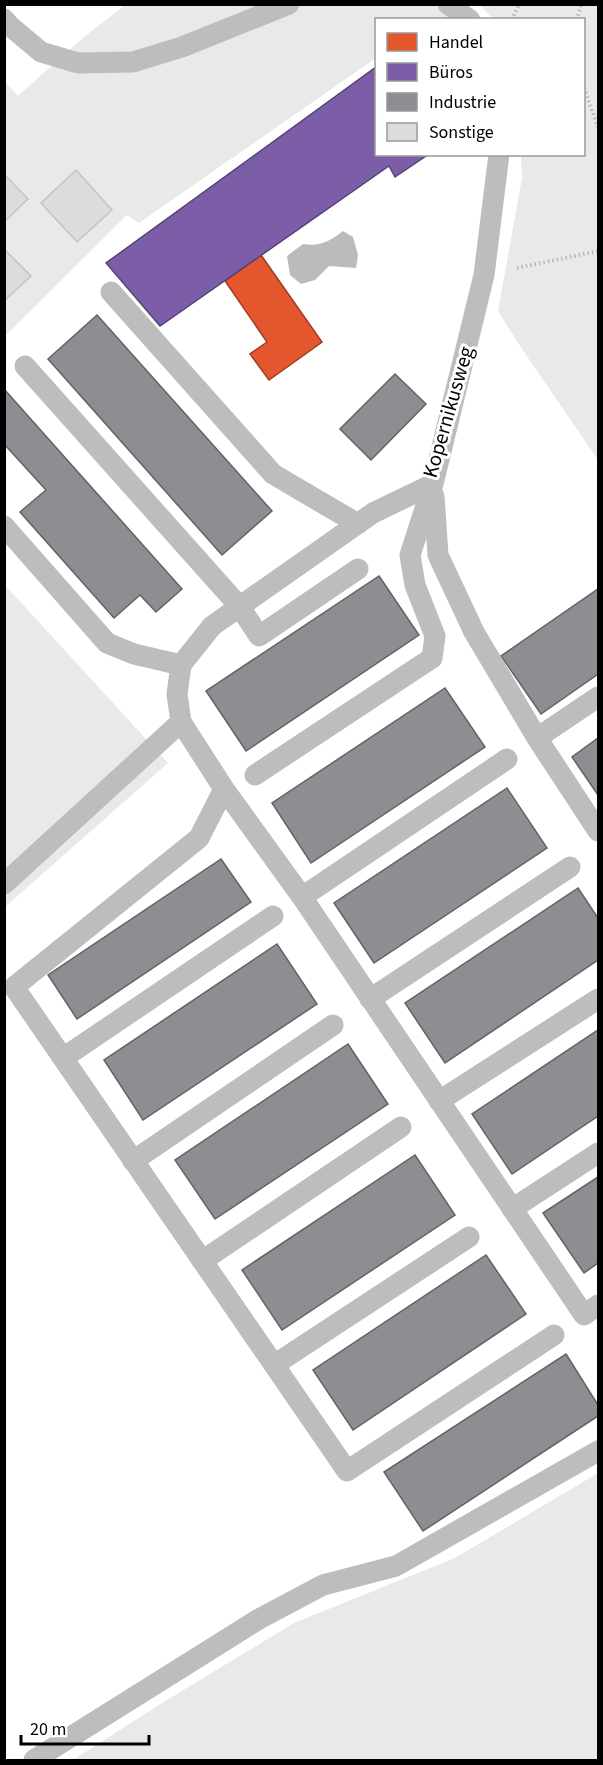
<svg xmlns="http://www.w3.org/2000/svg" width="603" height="1765" font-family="'Source Sans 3',sans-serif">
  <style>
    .green { fill: #e9e9e9 }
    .water { fill: #bbb }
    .shops { fill: #e4572e; stroke: #a03d20; stroke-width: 1.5 }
    .offices { fill: #7b5ea7; stroke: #564275; stroke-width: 1.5 }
    .industry { fill: #8d8d92; stroke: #636366; stroke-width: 1.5 }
    .building { fill: #dcdcdc; stroke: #c4c4c4; stroke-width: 1.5 }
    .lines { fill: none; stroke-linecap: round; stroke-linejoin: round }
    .path { stroke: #b8b8b8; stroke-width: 4; stroke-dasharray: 1.5 3; stroke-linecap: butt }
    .lane { stroke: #bdbdbd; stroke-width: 21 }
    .labels { text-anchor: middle; stroke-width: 6; stroke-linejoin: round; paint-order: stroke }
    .street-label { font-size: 21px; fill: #000; stroke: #fff }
  </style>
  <rect width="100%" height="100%" fill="#fff"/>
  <path class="green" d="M125,5H466L468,19L376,20V58L139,223L127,215L5,336V82L18,96L84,37Z
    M480,5H598V460L520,346L498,311L522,178L521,155L584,154V20L493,19Z
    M4,584L168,763L5,907H4Z
    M598,1473V1760H73L162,1703L294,1623L455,1558Z"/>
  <path class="water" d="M343,231L353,237L358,255L356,268L329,266L315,280L301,284L290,275L287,256L303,244C320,247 330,241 343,231Z"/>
  <path class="shops" d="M261,255L322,342L269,380L250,354L267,342L225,281Z"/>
  <path class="offices" d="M376,67V154H429L395,177L389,166L160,326L106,263Z"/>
  <path class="industry" d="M97,315L272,511L222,555L48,359Z
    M395,374L426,404L371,460L340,429Z
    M4,389L182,589L156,612L140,595L114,618L20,512L46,490L4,444Z
    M379,576L419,635L246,751L206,691Z
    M598,589V674L541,714L501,656Z
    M445,688L485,747L311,863L272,803Z
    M598,738V795L572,757Z
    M507,788L547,848L374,963L334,903Z
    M221,859L251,902L77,1019L48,975Z
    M578,888L598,918V960L445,1063L405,1003Z
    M277,944L317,1004L143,1120L104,1060Z
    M598,1030V1116L512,1174L472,1114Z
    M348,1044L388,1104L215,1219L175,1160Z
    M415,1155L455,1215L282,1330L242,1270Z
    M598,1177V1263L584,1273L543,1213Z
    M486,1255L526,1314L353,1430L313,1370Z
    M566,1354L598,1405V1416L423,1531L384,1472Z"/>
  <path class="building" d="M76,170L112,210L77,242L41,203Z
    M4,174L28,199L4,222Z
    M4,249L31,276L4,301Z"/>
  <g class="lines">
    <path class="path" d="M512,20L519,4
      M577,20L581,4
      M584,88L598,127
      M517,268L598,251"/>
    <path class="lane" d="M448,4L470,20
      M4,19L10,26L41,52L78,63L133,62L182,47L289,4
      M111,292L273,474L358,524
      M25,366L240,607L259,636L358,569
      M434,496L438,555L474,632L537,738L598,831
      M4,526L107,643L134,654L181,665
      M181,722L224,789L302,897L584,1315L598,1305
      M537,738L598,697
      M255,775L432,658L435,636L415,585L410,555L433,484
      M224,789L199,838L14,987L347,1471L554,1335
      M4,884L181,722L177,694L181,665L212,626L373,513L433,484L484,275L499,154
      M302,897L507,759
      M370,999L570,867
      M63,1058L273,916
      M439,1101L598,999
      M133,1161L333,1025
      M512,1209L598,1153
      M202,1261L401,1127
      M274,1365L469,1237
      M34,1760L259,1619L323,1585L396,1566L598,1451"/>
  </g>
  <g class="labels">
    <g class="street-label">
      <text transform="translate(448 412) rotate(-74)" y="7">Kopernikusweg</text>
    </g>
  </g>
  <rect width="603" height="1765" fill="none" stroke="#000000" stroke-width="12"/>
  <rect x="375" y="18" width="210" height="138" fill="#ffffff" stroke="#999999" stroke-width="1.5"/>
  <rect x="387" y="33" width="30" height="18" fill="#e4572e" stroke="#999999" stroke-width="1.5"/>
  <text x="429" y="48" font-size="18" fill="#000000">Handel</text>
  <rect x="387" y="63" width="30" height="18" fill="#7b5ea7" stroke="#999999" stroke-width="1.5"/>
  <text x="429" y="78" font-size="18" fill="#000000">Büros</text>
  <rect x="387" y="93" width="30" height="18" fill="#8d8d92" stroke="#999999" stroke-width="1.5"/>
  <text x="429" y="108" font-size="18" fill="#000000">Industrie</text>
  <rect x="387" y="123" width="30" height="18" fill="#dcdcdc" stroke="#999999" stroke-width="1.5"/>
  <text x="429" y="138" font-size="18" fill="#000000">Sonstige</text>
  <path d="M21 1735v9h128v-9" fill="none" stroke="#000000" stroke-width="3"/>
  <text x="30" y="1735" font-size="18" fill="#000000" stroke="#ffffff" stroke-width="4.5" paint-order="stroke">20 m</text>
</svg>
